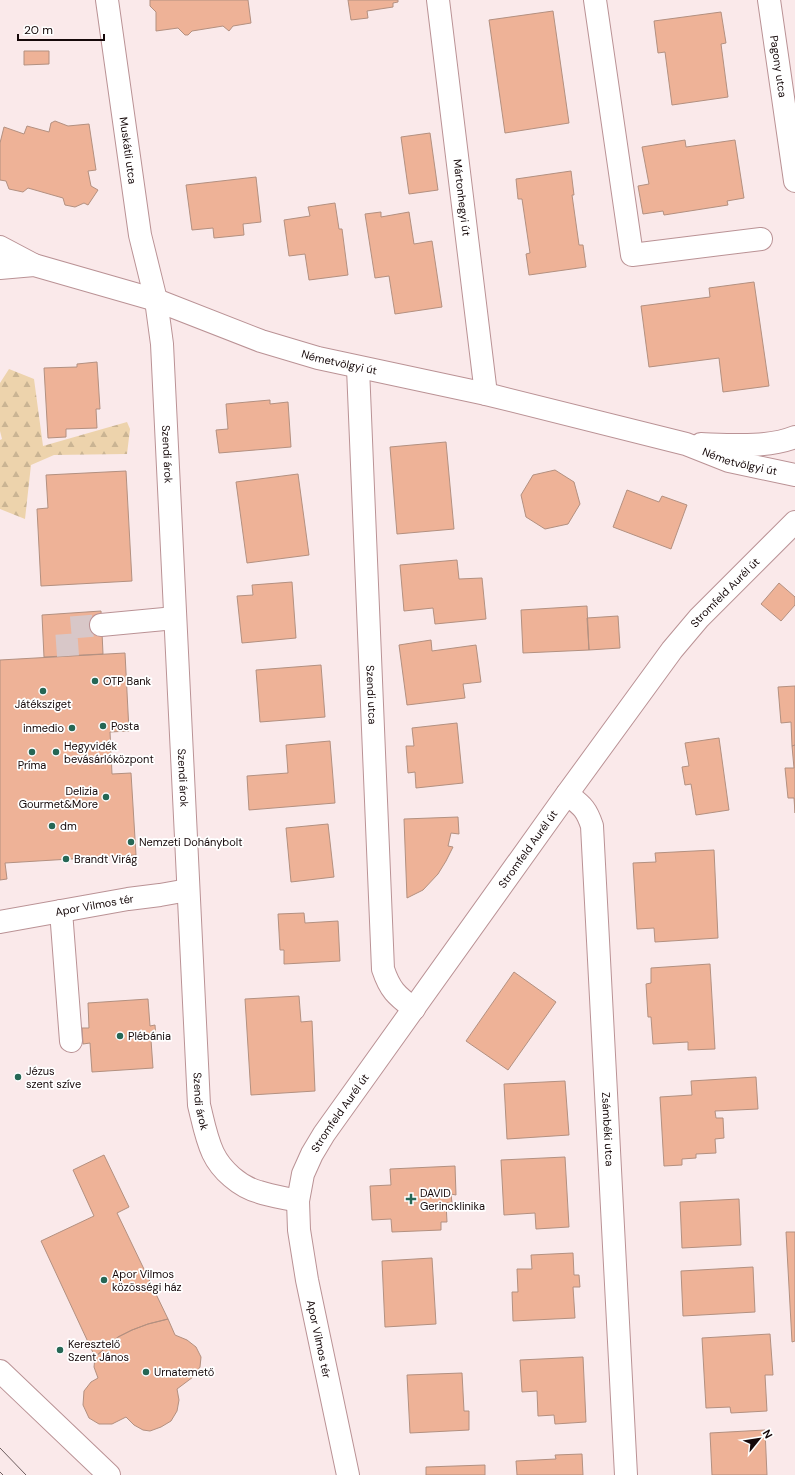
<svg xmlns="http://www.w3.org/2000/svg" width="795" height="1475" font-family="'DM Sans',sans-serif">
  <style>
    .forest { fill: url(#forest-firs) }
    .building { fill: #eeb297; stroke: #b39080 }
    .lines { fill: none; stroke-linecap: round; stroke-linejoin: round }
    .minor-tunnel { stroke: #d8c7c8; stroke-width: 22; stroke-dasharray: 22 11; stroke-linecap: butt }
    .minor-casing { stroke: #ba9295; stroke-width: 24 }
    .minor { stroke: #fff; stroke-width: 22 }
    .tram { stroke: #6c5d5e; stroke-width: 1 }
    .poi-dot { fill: #266755; stroke: #fff; stroke-width: 1.5 }
    .labels { text-anchor: middle; stroke-width: 3.5; stroke-linejoin: round; paint-order: stroke }
    .street-label { font-size: 11px; fill: #150809; stroke: #fff }
    .poi-label { font-size: 11px; fill: #150809; stroke: #fff; text-anchor: start }
  </style>
  <defs>
    <pattern id="forest-firs" width="22" height="20" patternUnits="userSpaceOnUse"><rect width="22" height="20" fill="#edd3ac"/><path d="M5 1l3.5 6h-7zM16 11l3.5 6h-7z" fill="#cab493"/></pattern>
  </defs>
  <rect width="100%" height="100%" fill="#fae9ea"/>
  <path class="forest" d="M9,369L34,379L43,446L127,422L130,429L127,454L54,455L31,465L25,519L0,509V440L2,439L0,431V383Z"/>
  <path class="building" d="M150,0H248L251,23L233,26L229,31L223,26L192,31L188,35H185L178,28L156,31V12L150,6Z
    M348,0H398V2L393,3V7L367,11L368,18L351,20Z
    M553,11L569,123L505,133L489,20Z
    M721,12L726,43L721,44L728,97L672,105L665,52L658,53L654,21Z
    M24,51H49V64L24,65Z
    M55,121L68,126L89,124L96,170L88,171L91,186L98,190L88,205L84,203L75,207L65,205L63,198L28,188L23,192L9,189L6,181L0,180V143L4,127L24,134L27,126L49,132L51,123Z
    M430,133L438,190L409,194L401,137Z
    M685,140L686,147L735,140L744,198L727,201L728,205L664,215L663,211L643,214L638,186L649,184L642,147Z
    M571,171L574,195H572L579,245H583L586,267L529,275L526,254L530,253L522,199H518L516,179Z
    M256,177L261,222L243,224L244,235L214,238L213,228L192,230L186,185Z
    M335,203L339,229H342L348,275L309,280L305,254L289,256L284,220L310,216L308,207Z
    M381,212V217L409,212L414,244L432,241L442,307L395,314L389,276L375,278L365,214Z
    M754,282L769,386L723,392L719,358L649,367L641,306L710,297L709,288Z
    M97,362L100,409H96L97,428L66,429V437L48,438L44,368L77,367V364Z
    M270,400V404L288,402L291,447L219,453L216,430L228,429L226,404Z
    M446,442L454,529L397,534L390,447Z
    M555,470L574,482L580,504L568,524L545,529L526,517L521,495L533,475Z
    M126,471L132,581L41,586L37,509L48,508L46,475Z
    M298,474L309,555L247,563L236,482Z
    M627,490L659,502L662,496L687,505L671,549L613,527Z
    M457,560L459,579L482,578L486,619L435,624L433,608L404,611L400,565Z
    M292,582L296,638L242,643L237,596L253,595L252,585Z
    M779,583L795,597V605L781,621L761,604Z
    M587,606L589,650L523,653L521,610Z
    M101,611L103,654L44,657L42,615Z
    M618,616L620,648L589,650L587,618Z
    M431,640L432,651L476,645L481,682L463,684L465,698L407,705L399,645Z
    M125,653L129,731L110,732L112,774L131,773L136,855L5,863L7,879L0,880V660Z
    M321,665L325,717L260,722L256,670Z
    M795,686V745L792,746L791,722L781,723L778,687Z
    M457,723L463,783L416,788L415,772L408,773L406,746H414L412,728Z
    M719,738L729,810L696,815L691,784L685,785L682,767L689,766L685,743Z
    M330,741L335,803L249,810L247,776L288,773L286,745Z
    M795,745V813L794,798H788L785,768H794L792,746Z
    M458,817L459,834L451,833L448,846L453,847L446,861L438,874L423,890L407,898L404,819Z
    M328,824L334,877L291,882L286,828Z
    M714,850L718,938L655,942L654,928L637,929L633,863L656,862L655,853Z
    M304,913L305,923L338,921L340,961L284,964V950H280L278,914Z
    M710,964L715,1049L688,1050V1042L653,1044L651,1017H648L646,984L651,983V968Z
    M514,972L556,1002L508,1070L466,1041Z
    M299,996L301,1022L312,1021L315,1091L251,1095L245,999Z
    M148,999L150,1026L155,1025L156,1039L151,1040L153,1068L92,1072L90,1043L83,1044L82,1028H89L88,1003Z
    M756,1077L758,1109L715,1111L716,1118H723L724,1138L715,1139L716,1153L696,1154V1158L682,1159V1165L664,1166L660,1097L692,1095L691,1081Z
    M565,1081L569,1135L507,1139L504,1084Z
    M104,1155L129,1207L117,1213L168,1319L148,1324L132,1330L118,1337L95,1357L41,1241L94,1216L73,1170Z
    M565,1157L569,1227L536,1229L535,1213L504,1215L501,1160Z
    M455,1166L456,1195L451,1194L452,1203H446L447,1222H441V1230L392,1232L391,1219L372,1220L370,1186L391,1185L390,1169Z
    M739,1199L741,1245L682,1248L680,1202Z
    M786,1232H795V1341L792,1342Z
    M573,1253L574,1275H579L580,1287H573L575,1318L513,1321L512,1292H518L517,1269H532L531,1255Z
    M432,1258L436,1324L385,1327L382,1261Z
    M753,1267L755,1312L683,1316L681,1271Z
    M168,1319L175,1335L187,1340L196,1347L201,1357L200,1367L193,1377L177,1389L179,1400L177,1411L171,1421L161,1427L150,1431L143,1430L134,1425L126,1417L112,1424H99L89,1418L83,1405L84,1391L91,1382L98,1378L94,1367L95,1357L118,1337L132,1330L148,1324Z
    M770,1334L773,1375H765L767,1411L731,1413L730,1407L706,1408L702,1338Z
    M583,1357L586,1422L555,1424L554,1415L538,1416L537,1391L522,1392L520,1360Z
    M462,1373L464,1411H469V1430L410,1433L407,1375Z
    M765,1430L767,1475H712L710,1433Z
    M582,1454L583,1475H517L516,1461L556,1459L555,1455Z
    M485,1465V1475H426V1467Z"/>
  <g class="lines">
    <path class="minor-tunnel" d="M68,656L66,628L101,625"/>
    <defs>
      <g id="minor">
        <path id="s1" d="M107,0L140,235L156,300L162,344L199,1105C203,1121 206,1138 213,1153C221,1170 240,1187 259,1192C271,1196 285,1198 298,1201"/>
        <path id="s2" d="M438,0L486,394"/>
        <path d="M595,0L632,255L761,239"/>
        <path id="s3" d="M769,0L795,181"/>
        <path d="M0,247L34,265"/>
        <path id="s4" d="M0,268L34,265L156,300L261,341L318,358L486,394L686,444L729,461L795,475"/>
        <path id="s5" d="M358,368L383,969C390,990 396,995 414,1009"/>
        <path d="M701,444C730,445 768,448 795,437"/>
        <path d="M101,625L175,618"/>
        <path id="s6" d="M567,794C582,806 586,808 592,826L626,1475"/>
        <path d="M61,911L71,1041"/>
        <path id="s7" d="M0,922L128,899L160,895L188,890"/>
        <path d="M0,1371L109,1475"/>
        <path id="s8" d="M348,1475L307,1280L299,1230L298,1201L303,1174L312,1154L324,1134L567,794L672,650L699,618L795,522"/>
      </g>
    </defs>
    <use href="#minor" class="minor-casing"/>
    <use href="#minor" class="minor"/>
    <path class="tram" d="M0,1448L26,1475
      M0,1472L3,1475"/>
  </g>
  <g class="poi-dot">
    <circle cx="95" cy="681" r="4"/>
    <circle cx="43" cy="691" r="4"/>
    <circle cx="103" cy="726" r="4"/>
    <circle cx="72" cy="728" r="4"/>
    <circle cx="32" cy="752" r="4"/>
    <circle cx="56" cy="752" r="4"/>
    <circle cx="106" cy="797" r="4"/>
    <circle cx="52" cy="826" r="4"/>
    <circle cx="131" cy="842" r="4"/>
    <circle cx="66" cy="859" r="4"/>
    <circle cx="120" cy="1036" r="4"/>
    <circle cx="18" cy="1077" r="4"/>
    <path d="M409 1193h4v4h4v4h-4v4h-4v-4h-4v-4h4z"/>
    <circle cx="104" cy="1280" r="4"/>
    <circle cx="60" cy="1350" r="4"/>
    <circle cx="146" cy="1372" r="4"/>
  </g>
  <g class="labels">
    <g class="street-label">
      <text dy="4" stroke="none"><textPath href="#s3" startOffset="67">Pagony utca</textPath></text>
      <text dy="4" stroke="none"><textPath href="#s1" startOffset="152">Muskátli utca</textPath></text>
      <text dy="4" stroke="none"><textPath href="#s2" startOffset="199">Mártonhegyi út</textPath></text>
      <text dy="4" stroke="none"><textPath href="#s4" startOffset="355">Németvölgyi út</textPath></text>
      <text dy="4" stroke="none"><textPath href="#s1" startOffset="459">Szendi árok</textPath></text>
      <text dy="4" stroke="none"><textPath href="#s4" startOffset="768">Németvölgyi út</textPath></text>
      <text dy="4" stroke="none"><textPath href="#s8" startOffset="1026">Stromfeld Aurél út</textPath></text>
      <text dy="4" stroke="none"><textPath href="#s5" startOffset="327">Szendi utca</textPath></text>
      <text dy="4" stroke="none"><textPath href="#s1" startOffset="783">Szendi árok</textPath></text>
      <text dy="4" stroke="none"><textPath href="#s8" startOffset="702">Stromfeld Aurél út</textPath></text>
      <text dy="4" stroke="none"><textPath href="#s7" startOffset="96">Apor Vilmos tér</textPath></text>
      <text dy="4" stroke="none"><textPath href="#s1" startOffset="1107">Szendi árok</textPath></text>
      <text dy="4" stroke="none"><textPath href="#s8" startOffset="378">Stromfeld Aurél út</textPath></text>
      <text dy="4" stroke="none"><textPath href="#s6" startOffset="345">Zsámbéki utca</textPath></text>
      <text transform="translate(319 1339) rotate(78)" y="4">Apor Vilmos tér</text>
    </g>
    <g class="poi-label">
      <text x="103" y="685">OTP Bank</text>
      <text x="43" y="708" text-anchor="middle">Játéksziget</text>
      <text x="111" y="730">Posta</text>
      <text x="64" y="732" text-anchor="end">inmedio</text>
      <text x="64" y="750">Hegyvidék<tspan x="64" dy="13">bevásárlóközpont</tspan></text>
      <text x="32" y="769" text-anchor="middle">Príma</text>
      <text x="98" y="795" text-anchor="end">Delizia<tspan x="98" dy="13">Gourmet&amp;More</tspan></text>
      <text x="60" y="830">dm</text>
      <text x="139" y="846">Nemzeti Dohánybolt</text>
      <text x="74" y="863">Brandt Virág</text>
      <text x="128" y="1040">Plébánia</text>
      <text x="26" y="1075">Jézus<tspan x="26" dy="13">szent szíve</tspan></text>
      <text x="420" y="1197">DAVID<tspan x="420" dy="13">Gerincklinika</tspan></text>
      <text x="112" y="1278">Apor Vilmos<tspan x="112" dy="13">közösségi ház</tspan></text>
      <text x="68" y="1348">Keresztelő<tspan x="68" dy="13">Szent János</tspan></text>
      <text x="154" y="1376">Urnatemető</text>
    </g>
  </g>
  <g transform="translate(759 1439) rotate(60)" stroke="#ffffff" stroke-width="3" paint-order="stroke">
  <path d="M0-3L7 15L0 10L-7 15Z" fill="#150809"/>
  <text y="-6" font-size="11" font-weight="bold" text-anchor="middle" fill="#150809">N</text>
  </g>
  <path d="M18 34v6h86v-6" fill="none" stroke="#150809" stroke-width="2"/>
  <text x="24" y="34" font-size="12" fill="#150809" stroke="#ffffff" stroke-width="3" paint-order="stroke">20 m</text>
</svg>
